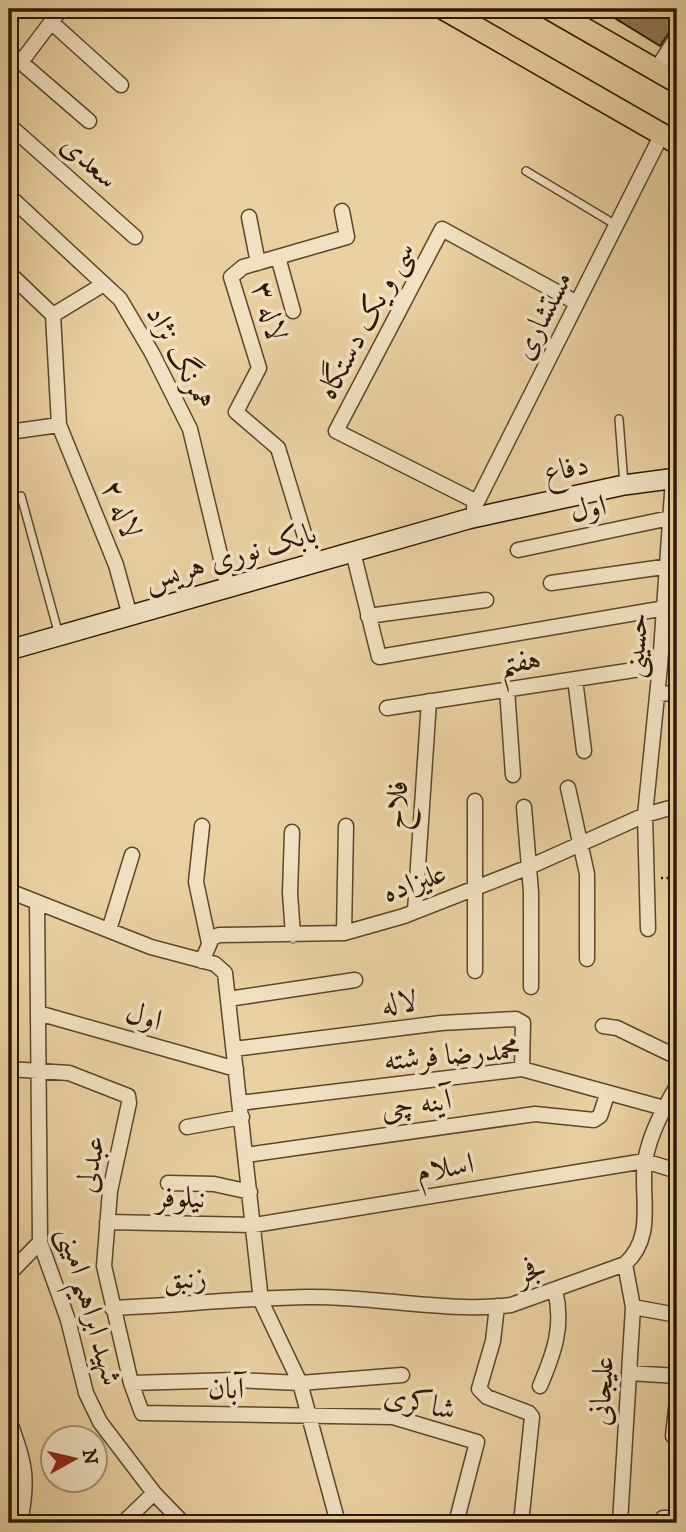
<svg xmlns="http://www.w3.org/2000/svg" width="686" height="1532" font-family="'IM FELL DW Pica',Amiri,serif">
  <style>
    .building { fill: #8f7855; stroke: #2c1803; stroke-width: 2 }
    .lines { fill: none; stroke-linecap: round; stroke-linejoin: round }
    .lane-casing { stroke: #5c462a; stroke-width: 10 }
    .street-casing { stroke: #5c462a; stroke-width: 17 }
    .secondary-casing { stroke: #2c1803; stroke-width: 22 }
    .primary-casing { stroke: #2c1803; stroke-width: 24 }
    .path { stroke: #2c1803; stroke-width: 2.5; stroke-dasharray: 2 3.5; stroke-linecap: butt }
    .lane { stroke: #f1e1c2; stroke-width: 7 }
    .street { stroke: #f1e1c2; stroke-width: 14 }
    .secondary { stroke: #f1e1c2; stroke-width: 19 }
    .primary { stroke: #ead1a1; stroke-width: 21 }
    .labels { text-anchor: middle; stroke-width: 7; stroke-linejoin: round; paint-order: stroke }
    .street-label { font-size: 30px; fill: #2c1803; stroke: #f1e1c2 }
  </style>
  <rect width="100%" height="100%" fill="#ead1a1"/>
  <filter id="stains"><feTurbulence type="fractalNoise" baseFrequency=".00286" numOctaves="4"/><feColorMatrix values="0 0 0 0 .2 0 0 0 0 .09 0 0 0 0 .02 0 0 0 .5 -.17"/></filter>
  <radialGradient id="worn" r=".72"><stop offset=".6" stop-color="#630" stop-opacity="0"/><stop offset="1" stop-color="#630" stop-opacity=".3"/></radialGradient>
  <path class="building" d="M600,9H677V21L660,46Z"/>
  <g class="lines">
    <defs>
      <path id="lane" d="M526,171L616,225
        M619,419L624,484
        M21,496L59,635"/>
      <path id="street" d="M51,22L121,85
        M9,52L89,121
        M21,62L61,9
        M656,70L677,37
        M9,125L135,237
        M9,196L120,299L152,353L190,429L228,588
        M249,217L258,263
        M278,257L293,311
        M9,273L53,315L59,425L116,565L130,616
        M53,315L104,284
        M9,432L59,425
        M477,502L336,431L442,229L577,303
        M474,508L662,134
        M518,550L670,518
        M353,552L379,657L677,606
        M313,563L278,448L236,412L259,368L231,277L243,267L347,237L342,211
        M551,583L677,565
        M368,616L486,600
        M575,679L584,751
        M507,689L513,775
        M657,694L677,693
        M387,708L660,666
        M568,788L587,874V959
        M524,807L531,892V987
        M202,826L196,882L209,943
        M292,832L290,893L293,935
        M9,891L151,947L215,964L225,973L261,1301L300,1383L338,1523
        M37,902L40,1242L68,1320L86,1393L100,1422L154,1493L183,1523
        M415,911L429,701
        M648,929L645,815L660,666L673,479
        M109,930L132,855
        M344,933L346,826
        M202,961L212,938L219,935L344,933L404,916L529,867L645,815L677,806
        M475,971V801
        M228,999L355,980
        M38,1013L236,1069
        M603,1026L617,1028L677,1057
        M234,1049L441,1023L516,1019L523,1023L522,1069
        M9,1069L69,1073L128,1096L129,1103L110,1191L104,1266L131,1383L142,1413L393,1417L477,1442L456,1523
        M240,1103L522,1069L664,1108
        M187,1127L242,1117
        M246,1155L535,1114L594,1120L600,1116L607,1095
        M168,1183L214,1184L250,1192
        M107,1222L254,1225L645,1161L677,1171
        M9,1274L40,1242
        M497,1306L493,1341L479,1389L487,1397L529,1413L532,1417L521,1523
        M633,1307L677,1315
        M112,1308C177,1305 244,1298 309,1297C376,1296 447,1313 511,1305L625,1264C656,1236 640,1197 645,1161C650,1133 663,1110 677,1086
        M629,1373L677,1376
        M131,1383L235,1380L300,1383L402,1375
        M540,1386C554,1353 564,1326 555,1290
        M9,1420C25,1464 29,1477 20,1523
        M673,1436L677,1400
        M663,1518H677
        M123,1523L154,1493
        M620,1523L633,1307L625,1264"/>
      <path id="secondary" d="M9,650L468,519L624,485L677,478"/>
      <path id="primary" d="M444,9L677,143
        M550,9L677,82"/>
    </defs>
    <use href="#lane" class="lane-casing"/>
    <use href="#street" class="street-casing"/>
    <use href="#secondary" class="secondary-casing"/>
    <use href="#primary" class="primary-casing"/>
    <path class="path" d="M661,878H677"/>
    <use href="#lane" class="lane"/>
    <use href="#street" class="street"/>
    <use href="#secondary" class="secondary"/>
    <use href="#primary" class="primary"/>
  </g>
  <g class="labels">
    <g class="street-label">
      <text transform="translate(90 161) rotate(42)" y="10">سعدی</text>
      <text transform="translate(270 311) rotate(74)" y="10">لاله ۳</text>
      <text transform="translate(542 315) rotate(-63)" y="10">مستشاری</text>
      <text transform="translate(365 320) rotate(-62)" y="10">سی و یک دستگاه</text>
      <text transform="translate(181 357) rotate(62)" y="10">همرنگ نژاد</text>
      <text transform="translate(566 468) rotate(-12)" y="10">دفاع</text>
      <text transform="translate(588 508) rotate(-12)" y="10">اول</text>
      <text transform="translate(122 509) rotate(68)" y="10">لاله ۲</text>
      <text transform="translate(230 556) rotate(-16)" y="10">بابک نوری هریس</text>
      <text transform="translate(635 645) rotate(-85)" y="10">حسینی</text>
      <text transform="translate(520 661) rotate(-9)" y="10">هفتم</text>
      <text transform="translate(396 805) rotate(-86)" y="10">فلاح</text>
      <text transform="translate(414 882) rotate(-20)" y="10">علیزاده</text>
      <text transform="translate(399 1002) rotate(-7)" y="10">لاله</text>
      <text transform="translate(144 1016) rotate(16)" y="10">اول</text>
      <text transform="translate(452 1054) rotate(-5)" y="10">محمدرضا فرشته</text>
      <text transform="translate(416 1104) rotate(-9)" y="10">آینه چی</text>
      <text transform="translate(90 1164) rotate(-80)" y="10">عبدلی</text>
      <text transform="translate(445 1167) rotate(-9)" y="10">اسلام</text>
      <text transform="translate(181 1197) rotate(1)" y="10">نیلوفر</text>
      <text transform="translate(531 1270) rotate(-19)" y="10">فجر</text>
      <text transform="translate(185 1278) rotate(-3)" y="10">زنبق</text>
      <text transform="translate(91 1306) rotate(74)" y="10">شهید ابراهیم امینی</text>
      <text transform="translate(226 1388) rotate(1)" y="10">آبان</text>
      <text transform="translate(601 1391) rotate(-87)" y="10">علیجانی</text>
      <text transform="translate(420 1402) rotate(13)" y="10">شاکری</text>
    </g>
  </g>
  <rect width="686" height="1532" fill="none" stroke="#ead1a1" stroke-width="35"/>
  <rect x="10" y="10" width="665" height="1511" fill="none" stroke="#2c1803" stroke-width="3.5"/>
  <rect x="18" y="18" width="651" height="1497" fill="none" stroke="#2c1803" stroke-width="2"/>
  <g transform="translate(74 1459) rotate(82)"><circle r="33" fill="#f1e1c2" stroke="#a29176" stroke-width="2"/>
  <path d="M0-5L12 26L0 18L-12 26Z" fill="#8f2418"/>
  <text y="-10" font-size="19" font-weight="bold" text-anchor="middle" fill="#2c1803">N</text>
  </g>
  <rect width="100%" height="100%" filter="url(#stains)"/>
  <rect width="100%" height="100%" fill="url(#worn)"/>
</svg>
